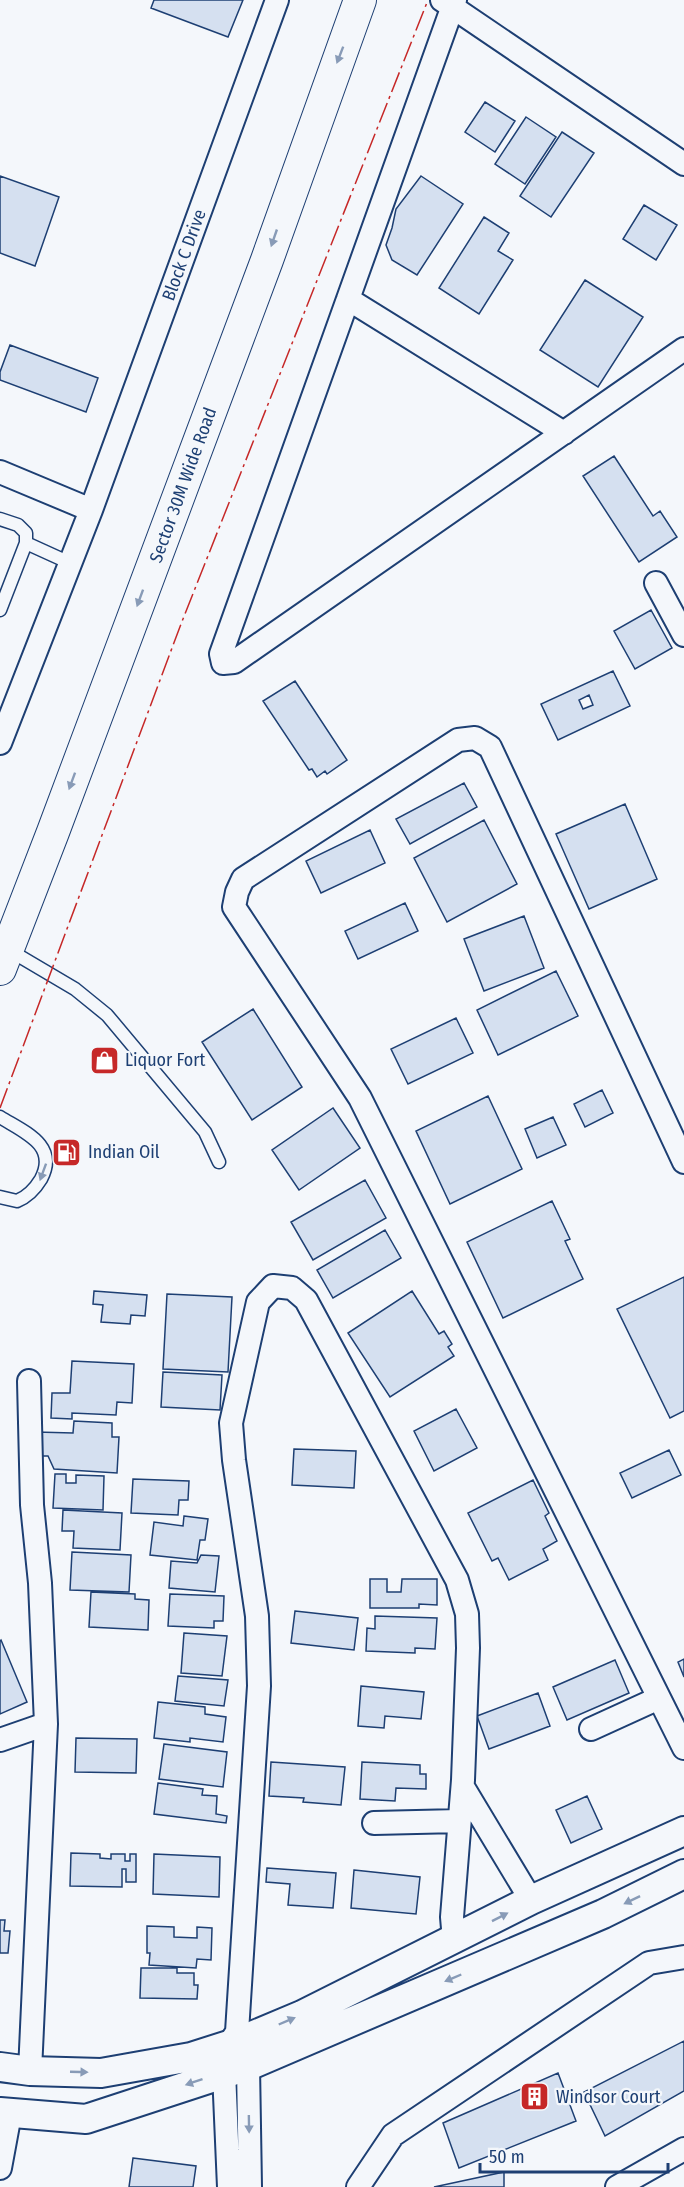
<svg xmlns="http://www.w3.org/2000/svg" width="684" height="2187" font-family="'Fira Sans Condensed',sans-serif">
  <style>
    .building { fill: #d5e0f0; stroke: #1d3f73; stroke-width: 1.5; fill-rule: evenodd }
    .lines { fill: none; stroke-linecap: round; stroke-linejoin: round }
    .service-casing { stroke: #1d3f73; stroke-width: 15 }
    .minor-casing { stroke: #1d3f73; stroke-width: 26 }
    .tertiary-casing { stroke: #1d3f73; stroke-width: 32 }
    .secondary-casing { stroke: #1d3f73; stroke-width: 34 }
    .service { stroke: #f4f7fb; stroke-width: 12 }
    .minor { stroke: #f4f7fb; stroke-width: 22 }
    .tertiary { stroke: #f4f7fb; stroke-width: 28 }
    .secondary { stroke: #f4f7fb; stroke-width: 32 }
    .power { stroke: #c62828; stroke-width: 1.5; stroke-dasharray: 21 4.5 3 4.5; stroke-linecap: butt }
    .oneway { fill: #889bb7 }
    .labels { text-anchor: middle; stroke-width: 4.5; stroke-linejoin: round; paint-order: stroke }
    .street-label { font-size: 18px; fill: #1d3f73; stroke: #f4f7fb }
    .poi-label { font-size: 18px; fill: #1d3f73; stroke: #f4f7fb; text-anchor: start }
  </style>
  <rect width="100%" height="100%" fill="#f4f7fb"/>
  <path class="building" d="M154,0H243L228,37L151,8Z
    M485,102L515,121L495,152L465,132Z
    M526,117L556,137L525,184L495,164Z
    M562,132L594,153L551,217L520,196Z
    M0,176L59,197L35,266L0,253Z
    M421,176L463,204L417,275L392,260L386,245L392,228L396,209Z
    M644,205L677,225L656,260L623,239Z
    M484,217L509,233L498,251L513,260L479,314L439,288Z
    M585,280L643,317L598,387L540,350Z
    M10,345L98,378L86,412L0,380V372Z
    M614,456L653,516L660,511L677,537L639,562L583,476Z
    M651,610L672,648L635,669L614,631Z
    M613,671L630,706L558,740L541,704ZM589,695L593,705L583,709L579,700Z
    M295,681L347,760L327,774L325,771L317,777L312,769L309,770L263,701Z
    M464,783L477,807L410,844L396,819Z
    M625,804L657,879L589,909L556,834Z
    M484,820L517,884L447,922L414,858Z
    M370,830L385,863L321,893L306,861Z
    M405,903L418,931L358,959L345,931Z
    M524,916L544,968L484,991L464,939Z
    M556,971L578,1016L498,1055L477,1010Z
    M253,1009L302,1087L252,1120L202,1042Z
    M456,1018L473,1053L408,1084L391,1049Z
    M602,1090L613,1113L585,1127L574,1104Z
    M488,1096L522,1169L450,1204L416,1131Z
    M333,1108L360,1148L299,1190L272,1150Z
    M553,1117L566,1145L537,1158L525,1129Z
    M365,1180L386,1218L313,1260L291,1222Z
    M552,1201L570,1239L565,1241L583,1279L503,1318L467,1242Z
    M385,1230L401,1258L333,1298L317,1270Z
    M684,1277V1411L670,1418L617,1309Z
    M94,1291L147,1295L145,1316L131,1315L130,1324L101,1322L103,1305L93,1304Z
    M412,1291L439,1334L444,1331L452,1344L448,1347L454,1356L390,1397L348,1333Z
    M167,1294L232,1297L228,1372L163,1369Z
    M72,1361L134,1364L132,1403L117,1402L116,1415L72,1413V1419L51,1418L52,1393H70Z
    M163,1372L222,1375L220,1410L161,1407Z
    M456,1409L477,1448L434,1471L414,1431Z
    M74,1421L112,1423V1437H119L117,1473L54,1469L48,1456H35L36,1432L73,1433Z
    M294,1449L356,1451L354,1488L292,1485Z
    M669,1450L681,1475L632,1498L620,1473Z
    M55,1474H66V1483H76V1475L104,1476L103,1510L53,1508Z
    M133,1479L189,1481L188,1500H179L178,1515L131,1513Z
    M533,1480L549,1513L545,1516L557,1541L543,1549L548,1560L509,1580L498,1558L492,1561L468,1513Z
    M63,1510L122,1513L120,1550L73,1548L74,1531H62Z
    M184,1516L208,1519L205,1540H200L197,1560L150,1555L154,1522L183,1526Z
    M72,1552L131,1555L129,1592L70,1590Z
    M201,1555L219,1556L215,1592L169,1588L171,1561L197,1563Z
    M370,1579H387V1592H401L402,1579H437V1605L419,1604V1608H370Z
    M91,1592L135,1594V1599L149,1600L148,1630L89,1627Z
    M170,1594L224,1596L223,1621H214V1628L168,1626Z
    M295,1611L358,1618L354,1650L291,1643Z
    M375,1616L437,1618L435,1649L415,1648V1653L366,1651L367,1628L375,1629Z
    M184,1633L227,1636L222,1676L181,1673Z
    M1,1640L27,1702L0,1714V1641Z
    M684,1659V1677L678,1662Z
    M615,1660L629,1693L567,1720L553,1687Z
    M178,1676L228,1680L224,1706L175,1701Z
    M361,1686L424,1692L421,1719L385,1716L384,1728L358,1726Z
    M538,1693L550,1726L489,1749L477,1716Z
    M158,1702L205,1707V1714L226,1717L223,1742L190,1738V1742L154,1738Z
    M76,1738L137,1739L136,1773L75,1772Z
    M164,1744L227,1752L223,1787L159,1779Z
    M271,1762L345,1767L341,1805L303,1802L304,1798L269,1796Z
    M362,1762L420,1765V1774H426V1789L396,1788L395,1801L360,1799Z
    M158,1783L203,1789L202,1795L217,1796L216,1814L227,1816L226,1823L154,1814Z
    M587,1796L602,1829L571,1843L556,1810Z
    M71,1853L100,1854V1858L111,1859V1854H125V1861H130V1854H136V1882H126V1869H122V1887L70,1886Z
    M154,1854L220,1857L219,1897L153,1894Z
    M267,1868L336,1873L333,1908L288,1905L290,1884L266,1882Z
    M354,1870L420,1877L416,1914L351,1908Z
    M0,1920H5L4,1931H10L8,1953H0Z
    M147,1926L174,1927V1937L197,1938V1927L212,1928L211,1960L197,1959L196,1968L149,1965L150,1953H147Z
    M141,1968H177V1973H194V1985H198L197,1999L140,1998Z
    M684,2041V2091L605,2136L584,2092Z
    M558,2073L576,2121L459,2168L443,2123Z
    M133,2158L196,2166L193,2187H129Z
    M504,2172V2187H434Z"/>
  <g class="lines">
    <defs>
      <path id="service" d="M0,519L18,525L26,533V543L0,610
        M26,543L70,563
        M9,950L75,989L107,1015L205,1132L219,1162
        M0,1117C24,1132 59,1145 41,1179C35,1189 27,1197 17,1201L0,1197"/>
      <path id="minor" d="M442,0L684,164
        M455,0L221,654L223,663L234,662L684,349
        M348,299L564,433
        M0,472L91,510
        M656,583L684,635
        M0,743L91,510L277,0
        M684,1162L490,747L475,738L458,740L243,879L237,892L234,907L360,1098L684,1748
        M29,1381L32,1505L40,1583L46,1724L30,2071
        M591,1729L659,1698
        M0,1740L46,1724
        M463,1787L531,1900
        M374,1823L459,1821
        M246,2051L248,2066L250,2187
        M0,2168L10,2114
        M229,2187L224,2072L228,2046L237,2032L259,1686L257,1616L234,1460L231,1423L258,1302L273,1286L292,1288L306,1300L457,1580L467,1614L468,1648L463,1780L452,1917L454,1940
        M358,2187L393,2135L649,1963L684,1957
        M617,2187L684,2149"/>
      <path id="tertiary" d="M0,2067L30,2071L101,2073L191,2057L235,2043L302,2015L531,1900L684,1831
        M0,2112L86,2119L248,2066L603,1914L684,1874"/>
      <path id="secondary" d="M0,969L53,832L267,260L360,0"/>
    </defs>
    <use href="#service" class="service-casing"/>
    <use href="#minor" class="minor-casing"/>
    <use href="#tertiary" class="tertiary-casing"/>
    <use href="#secondary" class="secondary-casing"/>
    <use href="#service" class="service"/>
    <use href="#minor" class="minor"/>
    <use href="#tertiary" class="tertiary"/>
    <use href="#secondary" class="secondary"/>
    <path class="power" d="M0,1108L181,624L428,0"/>
  </g>
  <defs><path id="oneway-solid" d="M-6-.8H1V-3.2L6.5 0L1 3.2V.8H-6Z" transform="scale(1.5)"/></defs>
  <g class="oneway">
    <use href="#oneway-solid" transform="translate(340 55) rotate(111)"/>
    <use href="#oneway-solid" transform="translate(274 238) rotate(109)"/>
    <use href="#oneway-solid" transform="translate(140 598) rotate(110)"/>
    <use href="#oneway-solid" transform="translate(72 781) rotate(110)"/>
    <use href="#oneway-solid" transform="translate(43 1172) rotate(110)"/>
    <use href="#oneway-solid" transform="translate(632 1900) rotate(154)"/>
    <use href="#oneway-solid" transform="translate(500 1917) rotate(-27)"/>
    <use href="#oneway-solid" transform="translate(453 1978) rotate(157)"/>
    <use href="#oneway-solid" transform="translate(287 2021) rotate(-23)"/>
    <use href="#oneway-solid" transform="translate(79 2072) rotate(2)"/>
    <use href="#oneway-solid" transform="translate(194 2082) rotate(161)"/>
    <use href="#oneway-solid" transform="translate(249 2124) rotate(89)"/>
  </g>
  <defs>
    <symbol id="shop-square" viewBox="-11 -11 22 22"><rect x="-9" y="-9" width="18" height="18" rx="4" fill="#c62828" stroke="#f4f7fb"/><path d="M-5-2.5h2.3a2.7 3.5 0 0 1 5.4 0H5L5.5 6h-11ZM-1.5-2.5h3a1.5 2.3 0 0 0-3 0Z" fill="#fff"/></symbol>
    <symbol id="fuel-square" viewBox="-11 -11 22 22"><rect x="-9" y="-9" width="18" height="18" rx="4" fill="#c62828" stroke="#f4f7fb"/><path d="M-5.5-6h7V0h2V4h1.3V-2.5L3-4.5l.8-.8L6-3V5H2.5V1h-1V6h-7ZM-4.2-4.7v3.2H.2V-4.7Z" fill="#fff"/></symbol>
    <symbol id="building-square" viewBox="-11 -11 22 22"><rect x="-9" y="-9" width="18" height="18" rx="4" fill="#c62828" stroke="#f4f7fb"/><path d="M-4-6H4V6H1V3H-1V6H-4ZM-2.5-4.3h1.7v1.8h-1.7ZM.8-4.3h1.7v1.8H.8ZM-2.5-1h1.7V.8h-1.7ZM.8-1h1.7V.8H.8Z" fill="#fff"/></symbol>
  </defs>
  <g fill-rule="evenodd">
    <use href="#shop-square" x="88" y="1044" width="33" height="33"/>
    <use href="#fuel-square" x="50" y="1136" width="33" height="33"/>
    <use href="#building-square" x="518" y="2080" width="33" height="33"/>
  </g>
  <g class="labels">
    <g class="street-label">
      <text transform="translate(184 255) rotate(-70)" y="6">Block C Drive</text>
      <text transform="translate(183 485) rotate(-70)" y="6">Sector 30M Wide Road</text>
    </g>
    <g class="poi-label">
      <text x="125" y="1066">Liquor Fort</text>
      <text x="88" y="1158">Indian Oil</text>
      <text x="556" y="2103">Windsor Court</text>
    </g>
  </g>
  <path d="M480 2163v9h188v-9" fill="none" stroke="#1d3f73" stroke-width="3"/>
  <text x="489" y="2163" font-size="18" fill="#1d3f73" stroke="#f4f7fb" stroke-width="4.5" paint-order="stroke">50 m</text>
</svg>
